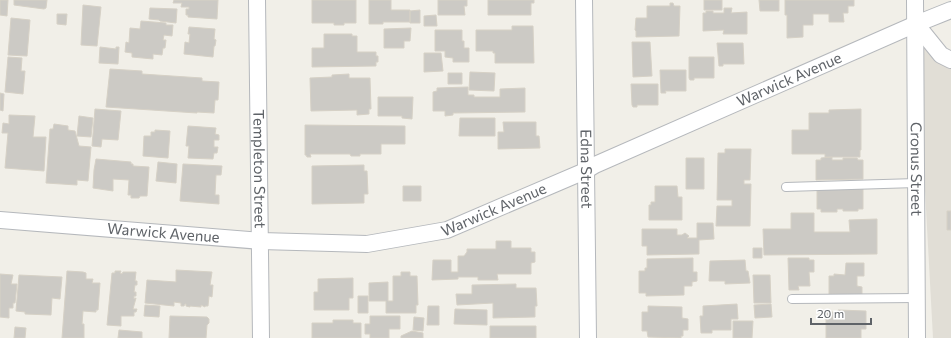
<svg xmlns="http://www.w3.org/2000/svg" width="951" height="338" font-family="Commissioner,sans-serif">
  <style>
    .education { fill: #e1ded6 }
    .building { fill: #cccac5; stroke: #d6d1c6 }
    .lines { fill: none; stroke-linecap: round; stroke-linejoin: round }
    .lane-casing { stroke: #b5b8bc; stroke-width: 10 }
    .street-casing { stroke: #b5b8bc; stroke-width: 18 }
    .lane { stroke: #fff; stroke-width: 8 }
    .street { stroke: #fff; stroke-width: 16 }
    .labels { text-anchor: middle; stroke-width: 3.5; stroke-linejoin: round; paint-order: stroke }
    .street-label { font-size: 15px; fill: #5f6368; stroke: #fff }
  </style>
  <rect width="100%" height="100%" fill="#f1efe8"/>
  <path class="education" d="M916,24L951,60V338H933Z"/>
  <path class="building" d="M0,0H8L7,16L0,15Z
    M14,0H47L46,8L44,9L14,5Z
    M174,0H218L217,19L188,17V15H186V9H189V7H181L182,3H173Z
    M312,0H356V23H344V25H334V23H312Z
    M369,0H391V10H410V22H383V24H369Z
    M438,0H467V6H464L465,15H438Z
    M488,0H534V3H531V15H488Z
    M704,0H722V10H704Z
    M759,0H779V11H760Z
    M785,0H854V6H848V13H843L844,22H829V14H813V25H803V37L787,38V15H785Z
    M670,3H673L674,6H680L679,36L636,37V31L635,30L636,18H647V6H670Z
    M83,5L101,7L97,46L81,45Z
    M150,8L177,9L176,23L160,21L159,20L149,19Z
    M724,8H732L731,13L747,12V34H723L724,30L703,31V13H706V11H713V13H724Z
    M420,10V23H410V11Z
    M57,14H67L66,25L57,24Z
    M436,15L437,26H424V16Z
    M11,18L30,20L27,56L8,55Z
    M141,21L166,23V25H173L172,36L164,35L163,40H166L165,48H163L162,55L153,54V59L132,57V53L125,52L126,42L129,43L130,28L140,29Z
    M512,26H533L534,63H495V53H493V51H476V30H512Z
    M189,27L215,29L214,39L216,40L215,46H214L213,57L184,54L185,42L189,43L190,34H188Z
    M411,28L410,41H404V48H384V29Z
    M435,30H462V41H464V48H469V62H453V58L445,57V51H435Z
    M324,34H352V36H357V52H376V56H378V62H376V66L312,67V48H324Z
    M632,42H650L652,76L633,77Z
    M717,43H743L744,64H723V66H719Z
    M100,47L116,49V47H119L118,64L99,63Z
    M424,53H441L443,71L424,72Z
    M8,57L22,58L21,71H25L23,94L5,92Z
    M689,57H714V78H694V80H690L689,78Z
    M110,69L142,71V74L202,78V81L219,82L218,100H215L214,113L197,112V113L106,107Z
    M660,70H686V91H665L666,93H661Z
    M470,72L495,73L494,91L469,90Z
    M448,73H462V84H448Z
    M349,74V78H370L371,109H369V114L357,115V110L311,111L310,78L332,77V75Z
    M631,84H658V105H637V107H633L632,105Z
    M468,87V95H474V97H500V89L525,88V112L453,113V115L445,116V111H433V92L437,91V88Z
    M0,93L4,94L3,111L0,110Z
    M378,97H413L412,119L402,118V116H378Z
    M95,109L121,111L118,140L102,139L101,147L92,146Z
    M861,109V150H860V157H825V154H792V130H809V113H829V110Z
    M9,115L35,116L33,137H46L44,171L5,168L8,133H2L3,123L9,124Z
    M79,116L93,118L91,137L77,136Z
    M460,118H495V136H459Z
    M503,122H536V136H539L540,148L498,149V132H504Z
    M54,124L68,126V130L75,131L79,146L91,147L88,181L77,180V185L46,183L50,129H53Z
    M305,125L405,126V144H381V154H360V156H351L350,154H310L311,157H307L306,155H305Z
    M188,126L216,128L215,134L219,135V140H214V147H218L217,153H214L213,159L188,158L189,146H186Z
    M155,130L170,131L168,158L143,156L144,136H151V132H155Z
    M725,149H751L750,180H744V184H751L750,226H716L717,206H732V200H717L718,153H725Z
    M832,157V160H843V158H857L858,160H863V179L816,180V160H821V158Z
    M686,158H704V189H686Z
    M96,159L131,162V164H133V166L149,167L147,196H140L139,198H131V195H128L129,180L113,179V191L93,188L94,170Z
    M158,162L177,164L176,183L156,181Z
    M183,164L222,166L221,175H216L215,195H219V204L180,201Z
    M364,165V171H367L368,194H364V203L312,204V166Z
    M403,186H421V201H403Z
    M655,186H677L678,197H682V220H649V205H651V202H655Z
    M817,189H863V209H858V211H843V209H837V212H821V209H817Z
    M947,211H951V230H947Z
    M791,213H814V232H850L849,220L877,219V254L764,255L763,229H791Z
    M697,223H713L714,239L699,240V254L647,255V246H642V229H677V235H682L685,233L689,236L687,238H697Z
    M496,241H511V248H531V252H535V262L531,263V274H497L498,280H478V277H458V279L432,280L433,260H451V272H458V256H464L467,252V249H496Z
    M753,248H762V258H753Z
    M693,258V272H697V281L692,282V286H684V295L646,296V293H639V271H645V268H647V259Z
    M788,258H809V260H814V272H809L810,286H798L799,290H789Z
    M745,260L746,271H748L750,283L725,284V281H709L710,261Z
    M846,263H864V276H857V286L862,287V295L829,294V276H834V274L845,275Z
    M176,270L212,272L210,285H213L212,297L209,296L208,306H205V307L201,305V307L190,306V307L186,306V304H185L184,306H181V303L174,302V306L145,303L147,280L176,282Z
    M67,271L83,272L86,273V279H93L92,283H100L98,310H96V312L83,311L82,324H84V338H62Z
    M115,271H121L120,273L122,274L123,272H136L135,281H137V285H135L134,292H136V296H134V299L136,298L133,309H137L136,312H134V316H121V326L107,325L112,273H115Z
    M401,272H410V276H417L418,305H416V313H386V301H369V283L388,282V301H393V276H401Z
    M0,274L13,275L11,284H17L15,303H13V308H9V318L0,317Z
    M19,275L62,277L60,299L52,298L51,315L25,314V312L16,311Z
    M753,275H770L771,303H754Z
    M353,278V298H349V310H314V292H318V279Z
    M516,284V288H536L537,306H535V317L493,318V303L457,305L456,294H472V285Z
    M358,296H368V313H358Z
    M737,304L738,319H731V330H712V333H701L700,316H703V306Z
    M771,304L772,317L755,318L754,305Z
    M145,305L160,306L159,317L144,316Z
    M428,306H439V325H427Z
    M648,306L682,307V318L688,319V330H683V336H681V338L648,337L647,331H642V312H648Z
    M455,309L487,310V325L454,324Z
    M838,310L866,311V329H861V338H826V312H838Z
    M170,316L207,317L209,319V323L207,325L206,338H169Z
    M370,316H400V329H389V338H370V334H365V324H370Z
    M414,317L424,318L423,331L413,330Z
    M333,320H353V323H361V338H312V323H333Z
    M733,321H753L752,338H733Z
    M490,326H536V338H490Z
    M15,327L26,328L25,338H14Z
    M119,330L142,332V338H118Z
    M412,331L423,333V338H401V336Z"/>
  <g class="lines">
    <defs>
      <path id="lane" d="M786,187L916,183
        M792,299L917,298"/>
      <g id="street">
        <path id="s1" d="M257,0L261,338"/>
        <path id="s2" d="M584,0L588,338"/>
        <path id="s3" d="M915,0L917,338"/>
        <path d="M916,24L941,55L951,60"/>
        <path id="s4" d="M0,220L261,241L367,244L447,230L585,171L595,165L916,24L951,10"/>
      </g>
    </defs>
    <use href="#lane" class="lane-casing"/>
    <use href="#street" class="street-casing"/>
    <use href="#lane" class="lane"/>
    <use href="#street" class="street"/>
  </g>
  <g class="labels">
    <g class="street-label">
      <text dy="5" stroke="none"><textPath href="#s4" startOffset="823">Warwick Avenue</textPath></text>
      <text dy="5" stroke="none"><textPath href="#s1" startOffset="169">Templeton Street</textPath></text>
      <text dy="5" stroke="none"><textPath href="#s2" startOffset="169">Edna Street</textPath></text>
      <text dy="5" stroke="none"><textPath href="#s3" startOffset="169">Cronus Street</textPath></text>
      <text dy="5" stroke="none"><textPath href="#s4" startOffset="500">Warwick Avenue</textPath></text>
      <text dy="5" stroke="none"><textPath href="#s4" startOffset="164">Warwick Avenue</textPath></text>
    </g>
  </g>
  <path d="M811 318v6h60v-6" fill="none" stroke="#5f6368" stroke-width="2"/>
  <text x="817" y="318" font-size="12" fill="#5f6368" stroke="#ffffff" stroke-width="3" paint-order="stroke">20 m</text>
</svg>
